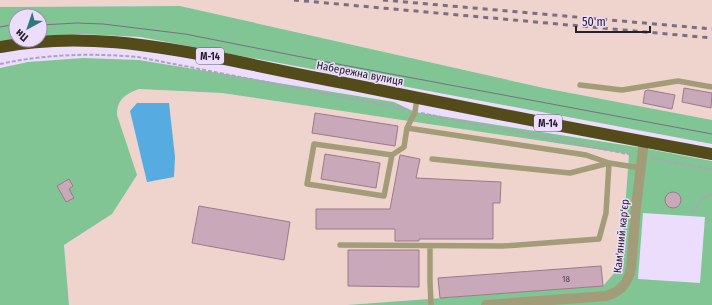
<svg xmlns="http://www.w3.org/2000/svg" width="712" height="305" font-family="'Fira Sans Condensed',sans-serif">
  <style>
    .industrial { fill: #eed4cd }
    .green { fill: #80c593; fill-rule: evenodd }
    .water { fill: #56abe0 }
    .building { fill: #c9a8b9; stroke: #997a8a }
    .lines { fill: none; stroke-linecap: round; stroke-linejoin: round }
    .path { stroke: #afa2bb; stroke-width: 2; stroke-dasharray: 4 2; stroke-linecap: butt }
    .lane { stroke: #a39c78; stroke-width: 5.5 }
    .street { stroke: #a39c78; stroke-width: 10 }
    .highway { stroke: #534b1a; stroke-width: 12 }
    .tram { stroke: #796f82; stroke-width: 1 }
    .rail { stroke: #796f82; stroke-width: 3; stroke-dasharray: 5 5; stroke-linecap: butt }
    .labels { text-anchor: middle; stroke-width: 3; stroke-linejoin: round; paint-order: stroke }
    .number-label { font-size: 9px; fill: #50434f }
    .shield { fill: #ecddfc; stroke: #62596a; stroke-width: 1 }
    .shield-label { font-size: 10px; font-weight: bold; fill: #27212c }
    .street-label { font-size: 11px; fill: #27212c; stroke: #ecddfc }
  </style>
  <rect width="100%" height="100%" fill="#ecddfc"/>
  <path class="industrial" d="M0,0H712V120L544,88L180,6L0,7Z
    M139,89L222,93L629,154L621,265L603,286L347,305H69L64,245L112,214L117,106L127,93Z"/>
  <path class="green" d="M180,6L544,88L712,120V144L140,37L82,34L40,37V16H16V40L0,43V7Z
    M83,58L139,60L394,102L415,112L643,148L712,161V305H347L603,286L621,265L629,154L222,93L139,89C125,94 117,100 117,115L137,175L112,214L64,245L69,305H0V68L28,62ZM643,213L705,217L700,283L638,279Z"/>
  <path class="water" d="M137,103H169L175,157L174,177L147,182L130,111Z"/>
  <path class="building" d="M684,88L712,93L711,108L682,102Z
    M648,90L675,95L672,109L643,103L645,91Z
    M315,113L398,126L395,146L312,133Z
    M325,154L380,163L376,188L321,179Z
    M400,155L420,159L416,178L501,182L500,203H493V239H419V241H395V229H316V209H390Z
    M69,179L73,186L69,189L74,198L66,202L57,186Z
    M665 200a8 8 0 1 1 16 0a8 8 0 1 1-16 0Z
    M199,206L290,222L284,260L192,243Z
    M348,250H419V287L348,286Z
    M601,266L603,286L440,298L438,278Z"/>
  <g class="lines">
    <path class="path" d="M0,64C46,54 91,53 138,57L409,110
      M421,113L633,155
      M651,158L712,170
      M692,213L704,197L712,194"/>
    <path class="lane" d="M580,85L622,90L678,81L712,87
      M407,128L586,155L609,163L641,168
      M392,155L384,196L307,184L314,144L392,155L404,147L407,128L415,112L417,98
      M432,159L570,173L609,163
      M340,245L503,246L599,239L606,213L609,163
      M430,246V282L431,305"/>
    <path class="street" d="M486,305L606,296C621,292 628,283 631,268L636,207L644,141"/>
    <path class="highway" d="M0,47C78,32 154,45 230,60C268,68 306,76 344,83C467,108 589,132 712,154"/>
    <path class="tram" d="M40,25L77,23L103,24L185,34L327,62L712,134
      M0,27L16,24"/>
    <path class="rail" d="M294,0L712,38
      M383,0L712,29"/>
  </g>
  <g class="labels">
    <g class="number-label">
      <text x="566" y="282">18</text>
    </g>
    <g class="shield">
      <rect x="196" y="48" width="28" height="16" rx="3"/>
      <rect x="534" y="115" width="28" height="16" rx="3"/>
    </g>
    <g class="shield-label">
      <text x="210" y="60">М-14</text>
      <text x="548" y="127">М-14</text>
    </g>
    <g class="street-label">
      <text transform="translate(360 73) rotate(11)" y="4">Набережна вулиця</text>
      <text transform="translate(621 236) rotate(-84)" y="4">Кам'яний кар'єр</text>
    </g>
  </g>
  <g transform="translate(28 28) rotate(220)"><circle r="19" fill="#ecddfc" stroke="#9d92a9"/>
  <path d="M0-3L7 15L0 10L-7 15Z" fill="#2f797d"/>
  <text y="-6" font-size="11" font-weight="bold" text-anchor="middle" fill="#27212c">Пн</text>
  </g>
  <path d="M576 26v6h74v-6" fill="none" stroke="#27212c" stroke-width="2"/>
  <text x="582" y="26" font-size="12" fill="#27212c" stroke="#ecddfc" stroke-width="3" paint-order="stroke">50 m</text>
</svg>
